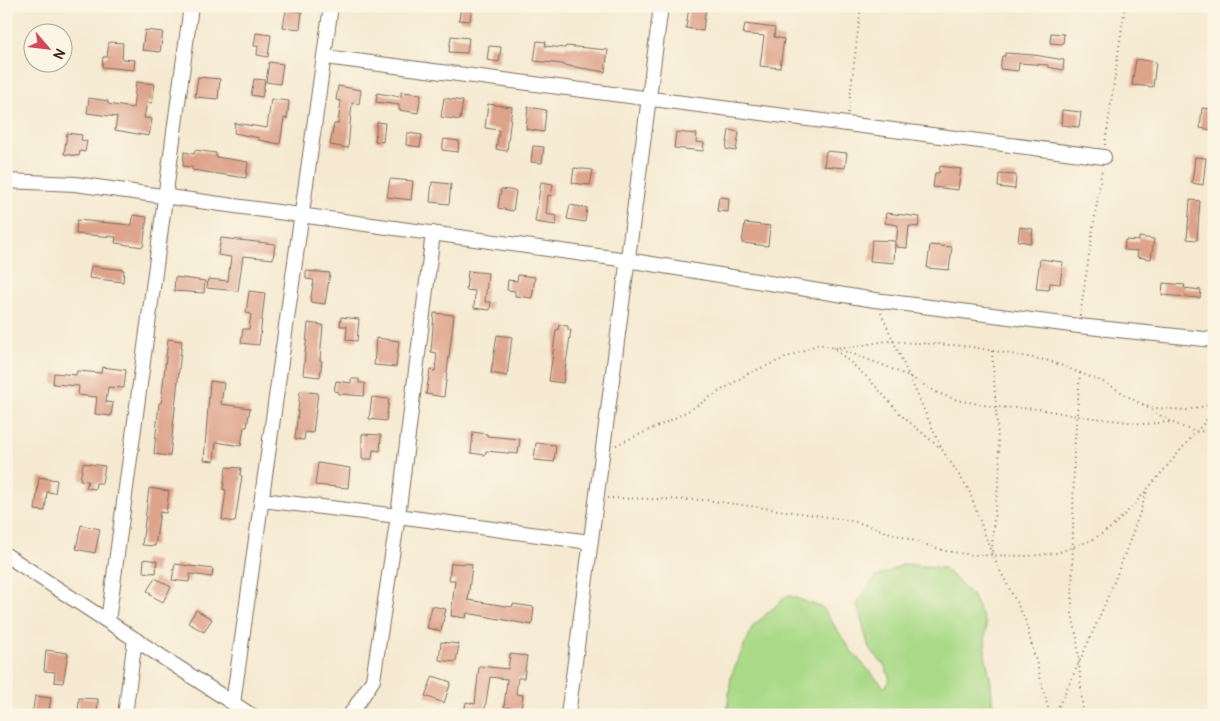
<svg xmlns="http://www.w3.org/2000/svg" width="1220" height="721" font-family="Pangolin,sans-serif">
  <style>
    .green { fill: #aada88; stroke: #728253 }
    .building { fill: #dea38b }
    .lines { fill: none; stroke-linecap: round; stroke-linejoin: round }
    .minor-casing { stroke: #7c6d5d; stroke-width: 16 }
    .path { stroke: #7c6d5d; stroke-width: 2; stroke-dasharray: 1 4; stroke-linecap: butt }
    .minor { stroke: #fff; stroke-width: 14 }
  </style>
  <rect width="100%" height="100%" fill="#fcf5e5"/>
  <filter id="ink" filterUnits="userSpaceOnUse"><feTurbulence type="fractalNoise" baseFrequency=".02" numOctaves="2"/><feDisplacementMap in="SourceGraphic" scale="10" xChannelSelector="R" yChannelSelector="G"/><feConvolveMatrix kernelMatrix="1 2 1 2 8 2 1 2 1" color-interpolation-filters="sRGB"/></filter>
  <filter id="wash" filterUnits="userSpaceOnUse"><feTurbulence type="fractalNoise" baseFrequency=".0096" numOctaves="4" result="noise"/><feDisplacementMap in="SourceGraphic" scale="20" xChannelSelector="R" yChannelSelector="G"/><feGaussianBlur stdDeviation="1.12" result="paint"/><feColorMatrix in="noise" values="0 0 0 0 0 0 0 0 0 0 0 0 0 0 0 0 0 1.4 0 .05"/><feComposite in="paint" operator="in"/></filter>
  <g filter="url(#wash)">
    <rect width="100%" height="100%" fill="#f5ead1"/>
    <path class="green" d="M904,564L944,568L972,595L986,624L985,654L991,683L993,715H727L731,676L753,626L788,595L823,608L851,651L885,688L890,679L885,666L869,648L857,604L875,578Z"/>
    <g id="blocks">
      <path class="building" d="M461,6H472L470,21L459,20Z
        M689,6H706L703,31L686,28Z
        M286,10L302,12L300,29L283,27Z
        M745,24L775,28L774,37L784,39L780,68L760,66L764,36L743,34Z
        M145,30L163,32L160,52L142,50Z
        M256,33L271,35L268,57L257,55L258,46H254Z
        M1051,33L1064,34L1063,44L1050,43Z
        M451,36L469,38L467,53L449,52Z
        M537,41L546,42L545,46L565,48L566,46L608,50L605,72L563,65V64L534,61Z
        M109,42L123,43L122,59L135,60L134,70L102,67L103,57H107Z
        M489,46L501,47L499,62L487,60Z
        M1005,53L1034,55L1064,60L1063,70L1048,67V65L1019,63L1018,71L1000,69L1002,56H1005Z
        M1136,59L1156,62L1153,87L1132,85Z
        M269,62L283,64L280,84L266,82Z
        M198,77L220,79L218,99L195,97Z
        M254,79L265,80L262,97L251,95Z
        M136,82L155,84L152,103L147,102L144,118L152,119L149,136L115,130L117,117L87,113L89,98L108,101V104L133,108Z
        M338,86L361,90L359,104L352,103L348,148L330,145L334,124H338L341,101L336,100Z
        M401,92L421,94L418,113L399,110V105L376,102L377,93L401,97Z
        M444,98L463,101L460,120L441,117Z
        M271,99L289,101L287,119L284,118L280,144L258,140L259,138L234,133L235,123L267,128Z
        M488,104L512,107L507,151L496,149L499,130L485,128Z
        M528,107L546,110L544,132L526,129Z
        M1202,108L1213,109L1211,130L1200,128Z
        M1062,110L1081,112L1079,127L1061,125Z
        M377,122L385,123L383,142L375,141Z
        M729,130L739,132L736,151L726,149Z
        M676,132L697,134L696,142L704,143L703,151L674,148Z
        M67,133L82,135L81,140L87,141L85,152L80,151L79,156L64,154Z
        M407,133L422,135L420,147L406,145Z
        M444,139L459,141L458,152L442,150Z
        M533,146L544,147L542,163L531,162Z
        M195,150L216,153V157L248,162L246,178L192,170V167L183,166L184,152L194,154Z
        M826,151L847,153L845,168L824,166Z
        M1195,157L1206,158L1203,185L1192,183Z
        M940,166L961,169L958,190L933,187L935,173H939Z
        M574,168L593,170L590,185L572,183Z
        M999,174L1016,175L1015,189L998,187Z
        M390,179L413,181L411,200L387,197Z
        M432,182L451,184L449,204L430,202Z
        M541,182L553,184L551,196L548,195L546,214L557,216L556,225L535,222Z
        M501,189L516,191L513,211L498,208Z
        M719,197L729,198L728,212L717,211Z
        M1190,200L1200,201L1197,240L1187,239Z
        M570,205L587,208L585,222L567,219Z
        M886,213L920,217L918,227L909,226L907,248L896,247L898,225L885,223Z
        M133,215L147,217L143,247L115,243L116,237L76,234L77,220L132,225Z
        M745,223L770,226L768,246L742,243Z
        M1020,227L1033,229L1031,243L1018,241Z
        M1139,237L1154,239L1151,259L1137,257L1138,251L1124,250L1125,240L1139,241Z
        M221,238L275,244L273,259L243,256L238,291L207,288L208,279L228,281L231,257L218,255Z
        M872,240L895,241L894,263L870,261Z
        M930,245L952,247L949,270L927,268Z
        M1040,259L1063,262L1060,284L1050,283L1049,290L1036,289Z
        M91,266L124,270L123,282L89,278Z
        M306,271L330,273L325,304L310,302L314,280L306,279Z
        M468,271L488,273L485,302H491L490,310L474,308L475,291L466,290Z
        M518,275L535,277L532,298L515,296V291L507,290L508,280L517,281Z
        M175,277L205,281L204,293L174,291Z
        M1163,283L1185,285L1184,288L1201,290L1200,298L1162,295Z
        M249,291L265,293L259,345L241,343L243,329H249L251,314L246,313Z
        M434,313L454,315L444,397L426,394L430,370L435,371L437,353L431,352Z
        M341,317L359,319L357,341L346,340L347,326H340Z
        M308,323L323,325L320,360L322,361L320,377L303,375Z
        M559,325L568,326V330H571L563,383L549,381L556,330H558Z
        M497,335L512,337L507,376L491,373Z
        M376,338L399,341L396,367L374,365Z
        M168,339L182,341L170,456L154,454L159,403H161Z
        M102,367L126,370L124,388L108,387L106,402L113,403L111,416L95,414L97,397L78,395L79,386L53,384L54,373L76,375L77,371L101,373Z
        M351,379H359V383H365L364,396L339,394V392L334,391L336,381L351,383Z
        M210,381L224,383L221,404L250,408L247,427H244L241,446L216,442L214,461L204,460Z
        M300,391L318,393L313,433L305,432L304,440L295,439Z
        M372,397L389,399L386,421L369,419Z
        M473,432L487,434V436L520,439L518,454L486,451L485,455L471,453Z
        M362,434L381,435L380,451L373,450L372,459H362Z
        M536,443L556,445L554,462L534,460Z
        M83,463L105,466L102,483H96L95,489L86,488L88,481L80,480Z
        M318,463L350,468L348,488L315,485Z
        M226,467L241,468L240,475L242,476L235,522L222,520L226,490L223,489Z
        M39,477L57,480L55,493L47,492L45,511L35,510Z
        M149,488L169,491L166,513L160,512L155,546L142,545Z
        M81,525L100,529L95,553L76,549Z
        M144,559L157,561L156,573L143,572Z
        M451,563L472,564L468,600L512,607L513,604L534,607L532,625L467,613L466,618L451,616L455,580H449Z
        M175,564L213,569L212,577L190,574L189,582L172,580Z
        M155,578L171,587L163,602L150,595L151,593L147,591Z
        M432,606L446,609L441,631L427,628Z
        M196,610L212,619L204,632L188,623Z
        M441,642L459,644L456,662L439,660Z
        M46,650L68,653L63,683L54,682L55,672L44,671Z
        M510,654L527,656L524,678H518L516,694L523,695L521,709L504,707L507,679L490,677L484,715H464L466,702L475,704L479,666L508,669Z
        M433,676L451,682L444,703L425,696Z
        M35,696L51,698L48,715H32Z
        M79,698L98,699L97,715H78Z"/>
    </g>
  </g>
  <g filter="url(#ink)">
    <use href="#blocks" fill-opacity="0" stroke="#7c6d5d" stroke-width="1"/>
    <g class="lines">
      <defs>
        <path id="minor" d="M325,57L1104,157
          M6,181L75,184L627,260L875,300L1079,326L1214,340
          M262,500L398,516L590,542
          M6,555L251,715
          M108,621L191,6
          M233,703L331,6
          M125,715L135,639
          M350,715L373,680L398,516L433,233
          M568,715L661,6"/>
      </defs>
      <use href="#minor" class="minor-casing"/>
      <path class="path" d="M848,113L861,6
        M1105,145L1125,6
        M881,313L941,448L969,490L992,555L1025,619L1050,715
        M1080,316L1102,169
        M834,348L857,346L886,341L966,346L1050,361L1108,384L1139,403L1155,408L1187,410L1214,404
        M836,348L883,365L910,377L938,393L957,400L995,407L1039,409L1077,416L1145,424L1171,422
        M992,351L1000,469L993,529L992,552
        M1080,373L1074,453L1072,613L1077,638L1083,715
        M1143,405L1171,422L1195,432L1214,430
        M616,445L665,423L690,410L749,373L819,344L834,348L869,379L902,416L939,447
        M607,498L706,500L822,516L857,522L945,551L974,555L1029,556L1057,553L1092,540L1112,527L1133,506L1214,411
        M1054,715C1090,642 1122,568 1147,491"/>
      <use href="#minor" class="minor"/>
    </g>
  </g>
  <rect width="1220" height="721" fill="none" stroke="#fcf5e5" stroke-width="25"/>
  <g transform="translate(48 48) rotate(118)"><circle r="24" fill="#fcf5e5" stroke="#afa495"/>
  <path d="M0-4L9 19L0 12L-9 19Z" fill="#d1495b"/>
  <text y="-8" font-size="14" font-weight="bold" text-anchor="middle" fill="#3b2a1e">N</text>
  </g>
</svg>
